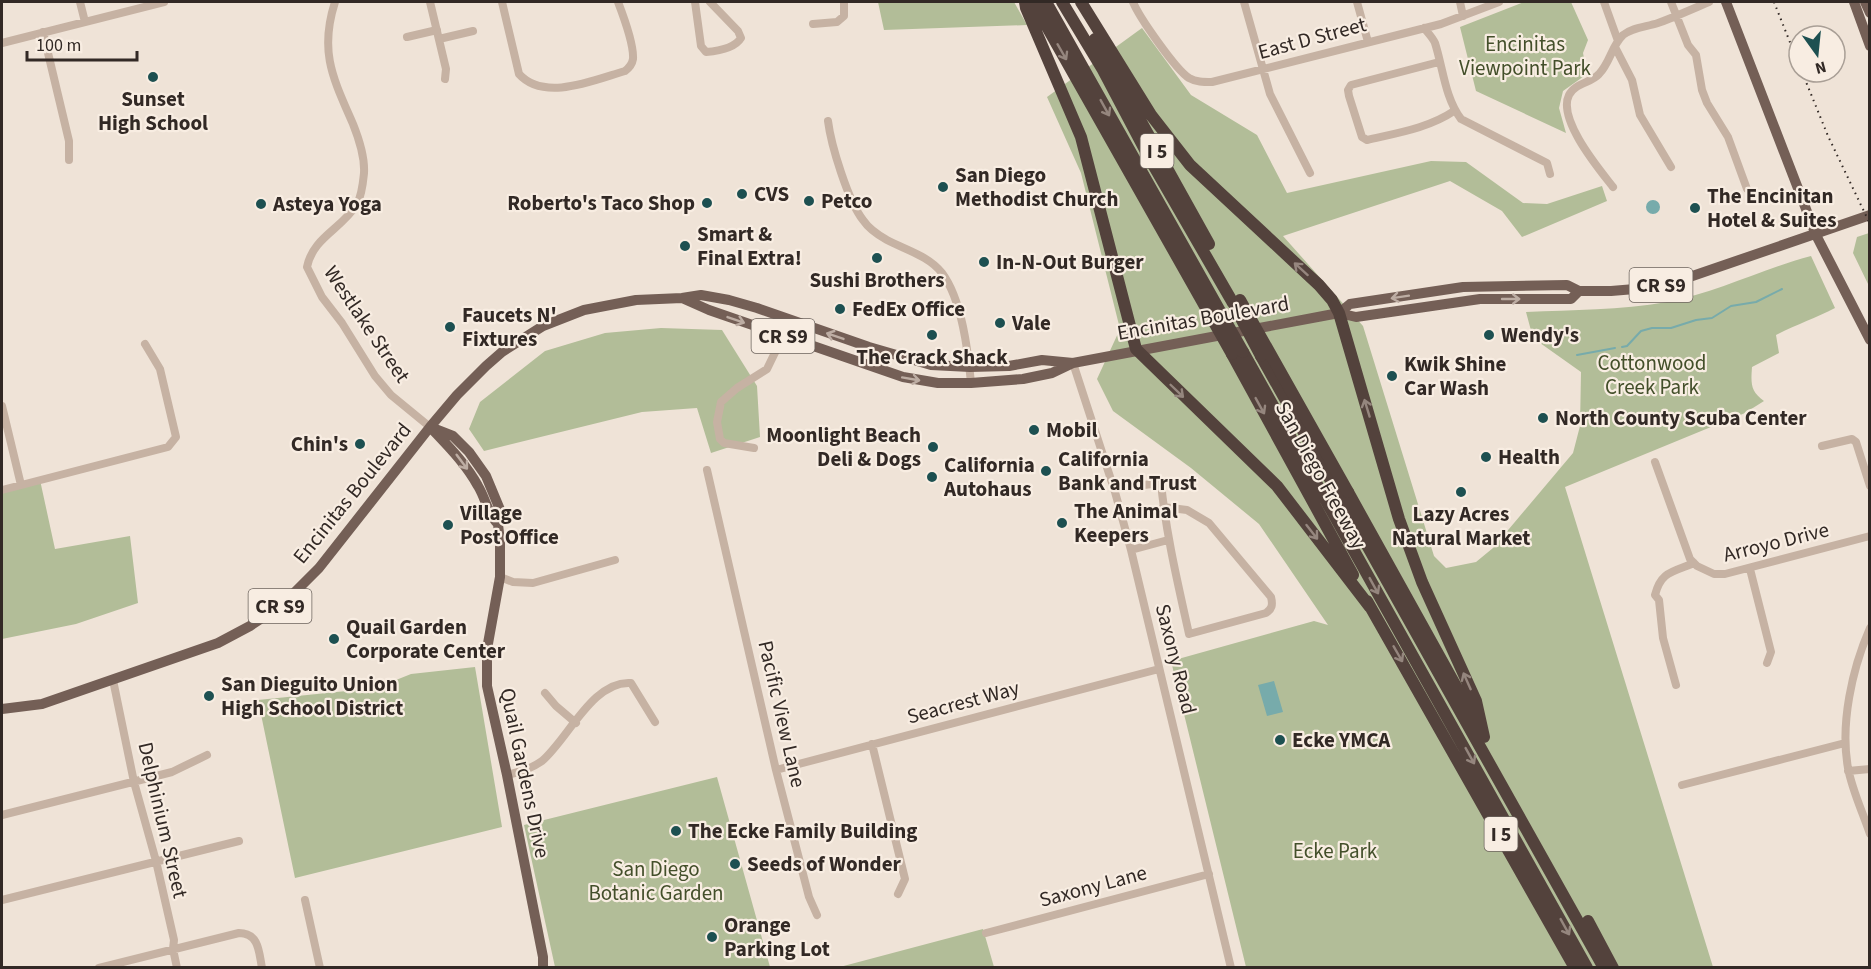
<svg xmlns="http://www.w3.org/2000/svg" width="1871" height="969" font-family="'Source Sans 3',sans-serif">
  <style>
    .green { fill: #b2bd98 }
    .water { fill: #77abab }
    .lines { fill: none; stroke-linecap: round; stroke-linejoin: round }
    .stream { stroke: #77abab; stroke-width: 2 }
    .minor { stroke: #c6b2a3; stroke-width: 8 }
    .major { stroke: #745f56; stroke-width: 10 }
    .highway { stroke: #53423c; stroke-width: 12 }
    .rail { stroke: #322925; stroke-width: 2; stroke-dasharray: 1.5 4.5; stroke-linecap: butt }
    .highway-bridge { stroke: #53423c; stroke-width: 12 }
    .oneway { stroke: #95867e }
    .oneway2 { stroke: #bdada3 }
    .poi-dot { fill: #1d5051; stroke: #f8ede2; stroke-width: 2 }
    .labels { text-anchor: middle; stroke-width: 4.5; stroke-linejoin: round; paint-order: stroke }
    .shield { fill: #f8ede2; stroke: #6d645e; stroke-width: 1.5 }
    .shield-label { font-size: 20px; font-weight: bold; fill: #322925 }
    .street-label { font-size: 21px; fill: #322925; stroke: #f8ede2 }
    .park-label { font-size: 21px; fill: #434f2a; stroke: #f8ede2 }
    .poi-label { font-size: 21px; font-weight: bold; fill: #322925; stroke: #f8ede2; text-anchor: start }
  </style>
  <rect width="100%" height="100%" fill="#efe3d7"/>
  <path class="green" d="M878,2H1014L1027,25L884,30Z
    M1524,2H1571L1588,40L1583,53L1587,74L1563,91L1559,108L1566,133L1476,91L1460,27Z
    M1142,28L1191,95L1257,135L1287,193L1431,161L1466,162L1523,203L1547,204L1602,186L1607,201L1522,237L1502,211L1450,181L1283,236L1363,326L1434,556L1446,568L1476,562L1493,548L1573,453L1580,426L1581,372L1533,338L1526,312C1573,310 1620,310 1667,302C1716,293 1762,269 1811,256L1835,308C1816,318 1795,325 1776,335L1779,353L1752,367C1751,383 1750,391 1764,401L1745,413L1565,487L1713,967H1246L1171,661L1314,621L1328,625L1259,524L1191,468L1113,411L1097,379L1120,329L1081,173L1047,97Z
    M1869,233H1870L1869,286L1853,253L1857,237Z
    M661,328L722,330L757,386L760,437L711,453L697,408L642,412L484,451L469,429L480,402L545,351L605,333Z
    M40,480L55,549L130,536L138,603L76,624L2,639V489Z
    M475,667L502,827L295,878L258,700L376,688L411,674Z
    M717,777L770,967H555L524,825Z
    M983,929L994,967L836,968Z"/>
  <path class="water" d="M1646 207a7 7 0 1 1 14 0a7 7 0 1 1-14 0Z
    M1274,681L1283,712L1267,716L1258,685Z"/>
  <g class="lines">
    <path class="stream" d="M1622,347L1627,346L1641,331L1652,328H1671L1696,320L1712,318L1731,306L1756,302L1782,289
      M1577,355L1615,348"/>
    <path class="minor" d="M80,2L85,22
      M335,2C319,52 333,78 353,124C359,139 365,156 364,173C363,183 362,195 357,204C342,229 313,237 307,267L322,297L342,323L375,376L391,395L430,427
      M430,2L446,69L445,79
      M502,2L519,74C544,102 594,80 625,71C629,68 632,65 633,59C634,45 623,15 618,2
      M695,2L701,46L706,52C718,51 735,48 741,38L738,31L710,2
      M1133,2C1139,17 1176,70 1189,78C1196,82 1203,82 1212,82L1441,24L1499,2
      M1244,2L1270,94L1310,173
      M1357,2L1368,42
      M1460,2L1463,16
      M1604,2L1618,41
      M1671,2L1688,45L1696,55L1702,90L1707,103L1728,137L1747,189
      M813,24L837,22L844,16V2
      M1424,28C1428,33 1433,38 1435,43C1443,68 1445,98 1461,119L1547,163L1550,174
      M43,32L69,141V160
      M407,37L437,30
      M439,39L473,31
      M2,43L164,2
      M1615,47L1632,80L1640,115L1671,167
      M1439,62L1351,85L1348,90L1349,96L1362,137L1367,140C1397,133 1429,128 1454,111
      M828,121C831,145 848,201 863,220C869,229 878,235 887,240C906,250 929,256 942,273C962,300 968,351 971,383
      M1613,187C1599,169 1557,119 1569,95C1575,83 1591,83 1599,74C1610,63 1612,45 1623,35C1633,27 1646,27 1658,23C1675,17 1692,9 1709,2
      M1073,363L1115,492L1131,550L1231,968
      M2,406L21,485
      M1822,446L1852,439L1856,442L1870,486
      M754,448L724,443L720,439L717,422L721,402L737,388L767,369L783,336
      M1655,462L1690,559L1697,566L1714,574H1725L1870,536
      M707,470L776,770L809,897L817,915
      M1135,486L1161,483C1166,534 1178,584 1189,634L1266,613C1272,609 1273,605 1271,597L1209,523L1187,510L1163,507
      M2,490L168,447L176,437L160,369L145,344
      M1131,550L1168,540
      M1750,569L1771,652L1767,663
      M500,577L513,582L533,583L615,560
      M1870,628C1852,669 1840,724 1848,768C1852,790 1863,813 1870,834
      M113,680L134,782L156,861L174,940L173,949L177,968
      M1676,685L1663,638L1659,600L1655,595C1661,571 1673,572 1694,563
      M545,693L556,706L576,723
      M872,744L905,879L898,894
      M776,770L1159,669
      M1848,771L1870,769
      M507,775C519,772 531,769 542,761C568,739 593,680 631,683L655,722
      M1682,785L1845,743
      M2,815L172,772L207,755
      M2,900L239,841
      M305,900L320,968
      M986,933L1209,874
      M99,968L239,933C259,933 259,952 262,968"/>
    <path class="major" d="M1726,2L1816,235L1870,340
      M1854,2L1870,46
      M1865,2L1870,13
      M682,298L709,310L903,377L938,383H971L1023,379L1052,373L1073,363L1339,313L1350,304L1463,287L1567,285L1579,291H1611L1635,289L1675,282L1870,215
      M1339,313L1356,317L1480,299H1571L1579,291
      M430,427L453,436L469,452L486,476L501,512L498,524L500,542V577L487,649V686L507,775L543,957V968
      M432,429C449,447 466,464 478,486C486,499 487,513 498,524
      M2,709L42,704L218,643L250,626L283,604L319,568L430,427L457,395L486,366L502,352L543,326L584,310L636,300L682,298L701,295L729,300L757,308L869,347L931,365L970,367L1009,366L1042,360L1073,363"/>
    <path class="highway" d="M1025,2L1026,8L1081,137L1136,349L1277,486L1370,607
      M1033,2L1210,315
      M1046,2L1221,313
      M1062,2L1103,70L1151,161L1233,303
      M1081,2L1151,115L1190,165L1319,285L1332,300L1339,313L1399,519L1422,582L1476,701L1484,737
      M1095,39L1209,244
      M1243,352L1587,968
      M1232,354L1353,575
      M1261,356L1604,968
      M1348,492L1478,726
      M1367,601L1575,968
      M1588,921L1613,968"/>
    <path class="rail" d="M1774,2L1799,65
      M1802,72L1828,136L1870,224"/>
    <path class="highway-bridge" d="M1240,300L1348,492
      M1235,307L1261,356
      M1221,313L1243,352
      M1210,315L1232,354"/>
  </g>
  <defs><path id="oneway-shaft" d="M-6 0H5M1.5-3L5.5 0L1.5 3" fill="none" stroke-width="1.6" stroke-linecap="round" stroke-linejoin="round" transform="scale(1.5)"/></defs>
  <g class="oneway">
    <use href="#oneway-shaft" transform="translate(1062 52) rotate(60)"/>
    <use href="#oneway-shaft" transform="translate(1105 108) rotate(61)"/>
    <use href="#oneway-shaft" transform="translate(1301 269) rotate(-138)"/>
    <use href="#oneway-shaft" transform="translate(1177 391) rotate(44)"/>
    <use href="#oneway-shaft" transform="translate(1260 406) rotate(61)"/>
    <use href="#oneway-shaft" transform="translate(1367 408) rotate(-107)"/>
    <use href="#oneway-shaft" transform="translate(1312 532) rotate(52)"/>
    <use href="#oneway-shaft" transform="translate(1374 586) rotate(61)"/>
    <use href="#oneway-shaft" transform="translate(1398 654) rotate(60)"/>
    <use href="#oneway-shaft" transform="translate(1467 681) rotate(-114)"/>
    <use href="#oneway-shaft" transform="translate(1470 756) rotate(61)"/>
    <use href="#oneway-shaft" transform="translate(1565 927) rotate(61)"/>
  </g>
  <g class="oneway2">
    <use href="#oneway-shaft" transform="translate(1400 297) rotate(171)"/>
    <use href="#oneway-shaft" transform="translate(1511 299)"/>
    <use href="#oneway-shaft" transform="translate(736 320) rotate(19)"/>
    <use href="#oneway-shaft" transform="translate(835 336) rotate(-161)"/>
    <use href="#oneway-shaft" transform="translate(911 379) rotate(10)"/>
    <use href="#oneway-shaft" transform="translate(462 462) rotate(53)"/>
  </g>
  <g class="poi-dot">
    <circle cx="153" cy="77" r="6"/>
    <circle cx="943" cy="187" r="6"/>
    <circle cx="742" cy="194" r="6"/>
    <circle cx="809" cy="201" r="6"/>
    <circle cx="707" cy="203" r="6"/>
    <circle cx="261" cy="204" r="6"/>
    <circle cx="1695" cy="208" r="6"/>
    <circle cx="685" cy="246" r="6"/>
    <circle cx="877" cy="258" r="6"/>
    <circle cx="984" cy="262" r="6"/>
    <circle cx="840" cy="309" r="6"/>
    <circle cx="1000" cy="323" r="6"/>
    <circle cx="450" cy="327" r="6"/>
    <circle cx="932" cy="335" r="6"/>
    <circle cx="1489" cy="335" r="6"/>
    <circle cx="1392" cy="376" r="6"/>
    <circle cx="1543" cy="418" r="6"/>
    <circle cx="1034" cy="430" r="6"/>
    <circle cx="360" cy="444" r="6"/>
    <circle cx="933" cy="447" r="6"/>
    <circle cx="1486" cy="457" r="6"/>
    <circle cx="1046" cy="471" r="6"/>
    <circle cx="932" cy="477" r="6"/>
    <circle cx="1461" cy="492" r="6"/>
    <circle cx="1062" cy="523" r="6"/>
    <circle cx="448" cy="525" r="6"/>
    <circle cx="334" cy="639" r="6"/>
    <circle cx="209" cy="696" r="6"/>
    <circle cx="1280" cy="740" r="6"/>
    <circle cx="676" cy="831" r="6"/>
    <circle cx="735" cy="864" r="6"/>
    <circle cx="712" cy="937" r="6"/>
  </g>
  <g class="labels">
    <g class="shield">
      <rect x="1140.5" y="134" width="33" height="34" rx="4.5"/>
      <rect x="1629.5" y="268" width="63" height="34" rx="4.5"/>
      <rect x="751.5" y="319" width="63" height="34" rx="4.5"/>
      <rect x="248.5" y="589" width="63" height="34" rx="4.5"/>
      <rect x="1484.5" y="817" width="33" height="34" rx="4.5"/>
    </g>
    <g class="shield-label">
      <text x="1157" y="158">I 5</text>
      <text x="1661" y="292">CR S9</text>
      <text x="783" y="343">CR S9</text>
      <text x="280" y="613">CR S9</text>
      <text x="1501" y="841">I 5</text>
    </g>
    <g class="street-label">
      <text transform="translate(1312 38) rotate(-15)" y="7">East D Street</text>
      <text transform="translate(1203 318) rotate(-10)" y="7">Encinitas Boulevard</text>
      <text transform="translate(367 324) rotate(56)" y="7">Westlake Street</text>
      <text transform="translate(1321 475) rotate(61)" y="7">San Diego Freeway</text>
      <text transform="translate(352 493) rotate(-51)" y="7">Encinitas Boulevard</text>
      <text transform="translate(1776 542) rotate(-14)" y="7">Arroyo Drive</text>
      <text transform="translate(1176 659) rotate(76)" y="7">Saxony Road</text>
      <text transform="translate(963 702) rotate(-15)" y="7">Seacrest Way</text>
      <text transform="translate(782 714) rotate(77)" y="7">Pacific View Lane</text>
      <text transform="translate(525 773) rotate(78)" y="7">Quail Gardens Drive</text>
      <text transform="translate(163 820) rotate(77)" y="7">Delphinium Street</text>
      <text transform="translate(1093 886) rotate(-15)" y="7">Saxony Lane</text>
    </g>
    <g class="park-label">
      <text x="1525" y="51">Encinitas<tspan x="1525" dy="24">Viewpoint Park</tspan></text>
      <text x="1652" y="370">Cottonwood<tspan x="1652" dy="24">Creek Park</tspan></text>
      <text x="1335" y="858">Ecke Park</text>
      <text x="656" y="876">San Diego<tspan x="656" dy="24">Botanic Garden</tspan></text>
    </g>
    <g class="poi-label">
      <text x="153" y="106" text-anchor="middle">Sunset<tspan x="153" dy="24">High School</tspan></text>
      <text x="955" y="182">San Diego<tspan x="955" dy="24">Methodist Church</tspan></text>
      <text x="754" y="201">CVS</text>
      <text x="1707" y="203">The Encinitan<tspan x="1707" dy="24">Hotel &amp; Suites</tspan></text>
      <text x="821" y="208">Petco</text>
      <text x="695" y="210" text-anchor="end">Roberto's Taco Shop</text>
      <text x="273" y="211">Asteya Yoga</text>
      <text x="697" y="241">Smart &amp;<tspan x="697" dy="24">Final Extra!</tspan></text>
      <text x="996" y="269">In-N-Out Burger</text>
      <text x="877" y="287" text-anchor="middle">Sushi Brothers</text>
      <text x="852" y="316">FedEx Office</text>
      <text x="462" y="322">Faucets N'<tspan x="462" dy="24">Fixtures</tspan></text>
      <text x="1012" y="330">Vale</text>
      <text x="1501" y="342">Wendy's</text>
      <text x="932" y="364" text-anchor="middle">The Crack Shack</text>
      <text x="1404" y="371">Kwik Shine<tspan x="1404" dy="24">Car Wash</tspan></text>
      <text x="1555" y="425">North County Scuba Center</text>
      <text x="1046" y="437">Mobil</text>
      <text x="921" y="442" text-anchor="end">Moonlight Beach<tspan x="921" dy="24">Deli &amp; Dogs</tspan></text>
      <text x="348" y="451" text-anchor="end">Chin's</text>
      <text x="1498" y="464">Health</text>
      <text x="1058" y="466">California<tspan x="1058" dy="24">Bank and Trust</tspan></text>
      <text x="944" y="472">California<tspan x="944" dy="24">Autohaus</tspan></text>
      <text x="1074" y="518">The Animal<tspan x="1074" dy="24">Keepers</tspan></text>
      <text x="460" y="520">Village<tspan x="460" dy="24">Post Office</tspan></text>
      <text x="1461" y="521" text-anchor="middle">Lazy Acres<tspan x="1461" dy="24">Natural Market</tspan></text>
      <text x="346" y="634">Quail Garden<tspan x="346" dy="24">Corporate Center</tspan></text>
      <text x="221" y="691">San Dieguito Union<tspan x="221" dy="24">High School District</tspan></text>
      <text x="1292" y="747">Ecke YMCA</text>
      <text x="688" y="838">The Ecke Family Building</text>
      <text x="747" y="871">Seeds of Wonder</text>
      <text x="724" y="932">Orange<tspan x="724" dy="24">Parking Lot</tspan></text>
    </g>
  </g>
  <rect width="1871" height="969" fill="none" stroke="#322925" stroke-width="6"/>
  <g transform="translate(1817 54) rotate(165)"><circle r="28" fill="#f8ede2" stroke="#a99f96" stroke-width="1.5"/>
  <path d="M0-4.5L10 22L0 15L-10 22Z" fill="#1d5051"/>
  <text y="-9" font-size="16" font-weight="bold" text-anchor="middle" fill="#322925">N</text>
  </g>
  <path d="M27 51v9h110v-9" fill="none" stroke="#322925" stroke-width="3"/>
  <text x="36" y="51" font-size="18" fill="#322925" stroke="#f8ede2" stroke-width="4.5" paint-order="stroke">100 m</text>
</svg>
